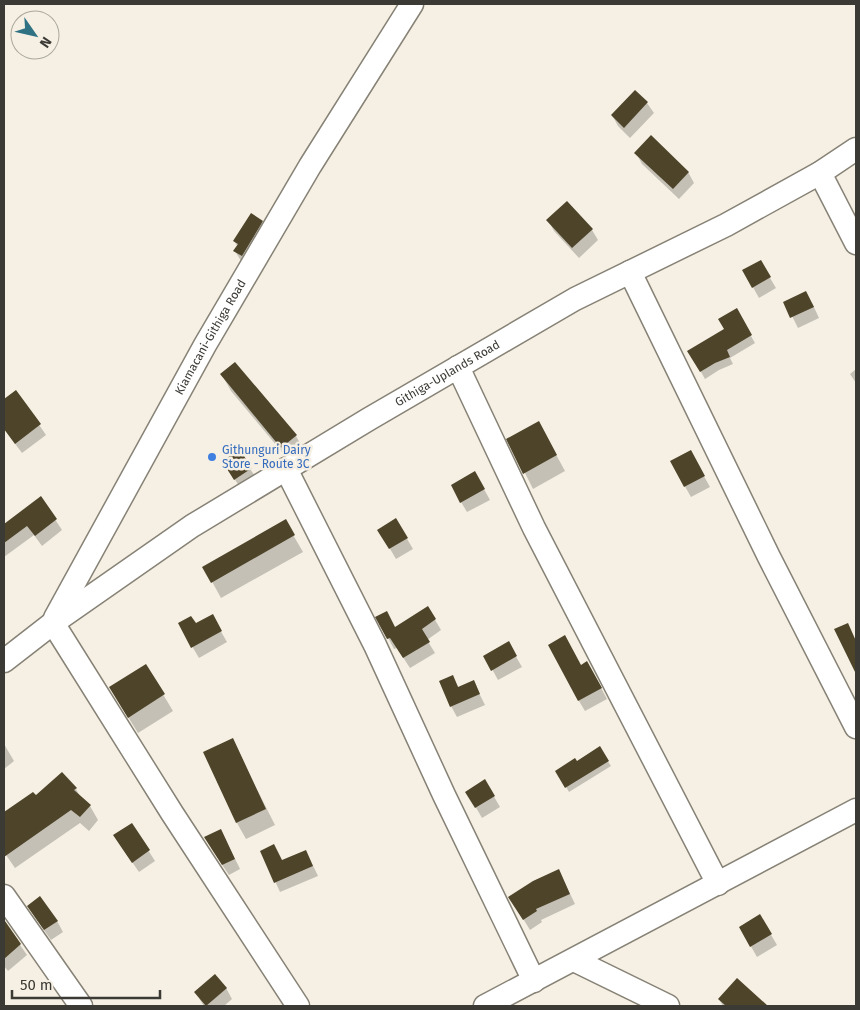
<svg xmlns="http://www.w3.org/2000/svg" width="860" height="1010" font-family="'Fira Sans',sans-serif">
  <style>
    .shadow { fill: #0003 }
    .building { fill: #4e442a }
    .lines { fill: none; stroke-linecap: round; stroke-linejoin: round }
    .minor-casing { stroke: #878276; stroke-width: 25 }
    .minor { stroke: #fff; stroke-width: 22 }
    .shop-dot { fill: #3f7fe0; stroke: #f5f0e3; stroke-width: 2 }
    .labels { text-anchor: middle; stroke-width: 5; stroke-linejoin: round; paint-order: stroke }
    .street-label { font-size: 12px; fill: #3c3a35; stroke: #f5f0e3 }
    .shop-label { font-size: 12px; fill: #366cbe; stroke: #f5f0e3; text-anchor: start }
  </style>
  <rect width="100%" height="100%" fill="#f5f0e3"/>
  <path class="shadow" d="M635,91L647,103L654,113L630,138L618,126L612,115Z
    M636,153L688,172L694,183L679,199L642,164Z
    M567,203L592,230L598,240L579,258L554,231L548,220Z
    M262,222L268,232L248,266L241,261L235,251L238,247L234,241Z
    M760,261L776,288L759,298L744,271Z
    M785,302L812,303L819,318L798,328Z
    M736,310L755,343L730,358L733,364L719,370L705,379L689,351L725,329Z
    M856,369V383L850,374Z
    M222,375L296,436L305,452L291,463L231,391Z
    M16,391L46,435L22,453L4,429V400Z
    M547,438L565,471L533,489L508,439Z
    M690,451L710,487L691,497L671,462Z
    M250,469L257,479L241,489L230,472Z
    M475,473L490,500L467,512L461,502Z
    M41,498L62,530L42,546L34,535L4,557V525Z
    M396,520L413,549L396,559L379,530Z
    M285,521L303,552L221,598L204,567Z
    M428,608L441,630L427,640L435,653L410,668L397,648L394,649L377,617L395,628Z
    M212,616L227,642L199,658L179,624L195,625Z
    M508,643L522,667L498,680L485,656Z
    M146,666L173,711L138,733L120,704Z
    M580,666L593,673L607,699L585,711L579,701Z
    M452,676L459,688L473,681L485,705L457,717L451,706Z
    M232,740L275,825L246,839L237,823L204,753Z
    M4,744L14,761L4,769Z
    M599,748L611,766L569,792L557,771L576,762Z
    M485,781L500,807L482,818L467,792Z
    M76,789L81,798L90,806L98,820L89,831L80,823L15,868L4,852V814L33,793L36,797Z
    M132,825L155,861L139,872L121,846Z
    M221,830L240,869L229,875L211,848Z
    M306,851L318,876L280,892L262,852L282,862Z
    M559,871L575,904L541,920L542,922L530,930L516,907Z
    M34,916L57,921L63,932L51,940Z
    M760,916L777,945L757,957L740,927Z
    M5,923L27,955L8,971L4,966V924Z
    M226,988L232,999L224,1006H204L195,992Z
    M719,999L761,1001L764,1006H723Z"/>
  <path class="building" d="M635,90L648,102L624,128L611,115Z
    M651,135L689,172L673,189L634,153Z
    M567,201L593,229L572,248L546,220Z
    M251,213L263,221L242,256L233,251L238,244L233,241Z
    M761,260L771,277L752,288L742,270Z
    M806,291L814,307L790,318L783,302Z
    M737,308L752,335L727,350L730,357L715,363L700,372L687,351L724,329L718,319Z
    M235,362L297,435L281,448L220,374Z
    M16,390L41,424L15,444L4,429V399Z
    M539,421L557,455L523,474L506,439Z
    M240,450L252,468L234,480L222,461Z
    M691,450L705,476L684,487L670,461Z
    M475,471L485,489L460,503L451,485Z
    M41,496L57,519L35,536L27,526L4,543V524Z
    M396,518L408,538L389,549L377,530Z
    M286,519L295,535L211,583L202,567Z
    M428,606L436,619L422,629L430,642L403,658L390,638L387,639L375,617L387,611L395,627Z
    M213,614L222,631L191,648L178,623L191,616L196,623Z
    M848,623L856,641V674L834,629Z
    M565,635L581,665L587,661L602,688L578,701L548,645Z
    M509,641L517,656L491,671L483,656Z
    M146,664L165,694L128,718L109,687Z
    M453,675L458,687L474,680L480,694L450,707L439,681Z
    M233,738L266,809L236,823L203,752Z
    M600,746L609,761L565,788L555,771L575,758L577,761Z
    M62,772L77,788L74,790L91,805L80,817L71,810L4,857V812L33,792L36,795Z
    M485,779L495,796L475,808L465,792Z
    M132,823L150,850L132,863L113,835Z
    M221,829L235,859L222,865L204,837Z
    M274,844L282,860L306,850L313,866L274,883L260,851Z
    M559,869L570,894L536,909L537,911L523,920L508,897L533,881Z
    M40,896L58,921L44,930L27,906Z
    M760,914L772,934L750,947L739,927Z
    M5,921L21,944L4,959V922Z
    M215,974L227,988L206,1006L194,992Z
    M737,978L768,1006H726L718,999Z"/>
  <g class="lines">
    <defs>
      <g id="minor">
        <path d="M820,173L856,243"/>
        <path d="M630,272L769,557L856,727"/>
        <path d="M458,367L534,528L718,884"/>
        <path d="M286,469L375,645L444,795L534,981"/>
        <path id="s1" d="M55,618L205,345L310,166L412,4"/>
        <path d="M53,623L172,813L298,1006"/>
        <path id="s2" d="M4,661L53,623L192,526L369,419L575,299L726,225L820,173L856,149"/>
        <path d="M4,896L81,1006"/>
        <path d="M574,960L668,1006"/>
        <path d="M485,1006L856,810"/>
      </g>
    </defs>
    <use href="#minor" class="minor-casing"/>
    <use href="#minor" class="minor"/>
  </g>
  <circle class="shop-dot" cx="212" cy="457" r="5"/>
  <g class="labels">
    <g class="street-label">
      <text dy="4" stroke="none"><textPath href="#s1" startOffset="321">Kiamacani-Githiga Road</textPath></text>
      <text dy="4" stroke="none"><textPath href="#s2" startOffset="529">Githiga-Uplands Road</textPath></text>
    </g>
    <g class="shop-label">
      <text x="222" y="454">Githunguri Dairy<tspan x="222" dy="14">Store - Route 3C</tspan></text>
    </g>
  </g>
  <rect width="860" height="1010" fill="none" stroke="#3c3a35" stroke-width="10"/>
  <g transform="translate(35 35) rotate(124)"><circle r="24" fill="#f5f0e3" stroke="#aba79d"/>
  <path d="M0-4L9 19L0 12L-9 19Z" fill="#2f7284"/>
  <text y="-8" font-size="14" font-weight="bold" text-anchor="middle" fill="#3c3a35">N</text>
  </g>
  <path d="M12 990v8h148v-8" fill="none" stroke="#3c3a35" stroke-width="2.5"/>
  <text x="20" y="990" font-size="15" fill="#3c3a35" stroke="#f5f0e3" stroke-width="4" paint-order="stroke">50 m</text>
</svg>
